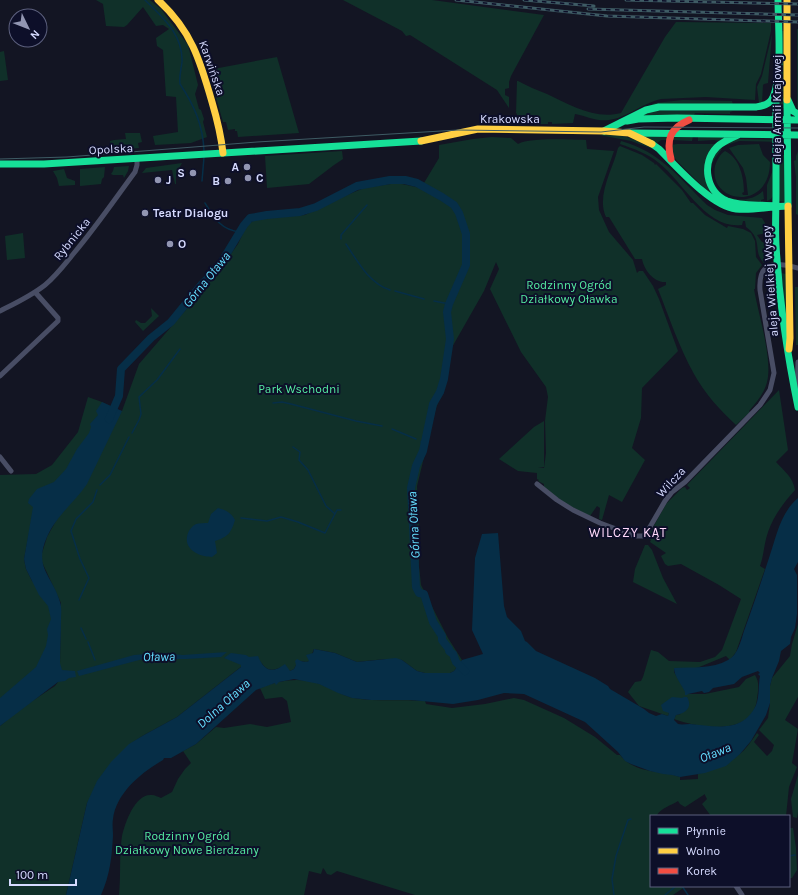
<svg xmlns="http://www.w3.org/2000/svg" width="798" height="895" font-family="Karla,sans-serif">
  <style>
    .green { fill: #103029 }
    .water { fill: #062e47 }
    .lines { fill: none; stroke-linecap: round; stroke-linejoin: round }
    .stream { stroke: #062e47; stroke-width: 1.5 }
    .river { stroke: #062e47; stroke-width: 8 }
    .street { stroke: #484d64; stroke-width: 5 }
    .fast { stroke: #16e098; stroke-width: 7 }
    .slow { stroke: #ffcf43; stroke-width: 7 }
    .jam { stroke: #f24e42; stroke-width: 7 }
    .tram { stroke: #3e5b64; stroke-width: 1 }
    .rail-casing { stroke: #3e5b64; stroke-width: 3 }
    .rail { stroke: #0d0f29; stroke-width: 1.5; stroke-dasharray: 4.5; stroke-linecap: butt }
    .poi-dot { fill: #9296b2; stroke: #0d0f29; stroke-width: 1.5 }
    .labels { text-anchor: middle; stroke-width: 4; stroke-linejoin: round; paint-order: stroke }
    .street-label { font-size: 12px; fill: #d6dbff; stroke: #0d0f29 }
    .poi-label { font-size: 12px; font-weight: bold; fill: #d6dbff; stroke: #0d0f29; text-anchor: start }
    .park-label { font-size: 12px; fill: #55eca1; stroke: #0d0f29 }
    .water-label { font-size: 13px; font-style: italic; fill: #64deff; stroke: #0d0f29 }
    .neighbourhood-label { font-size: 13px; letter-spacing: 1px; fill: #ffd8fa; stroke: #0d0f29 }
  </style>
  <rect width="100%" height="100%" fill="#131523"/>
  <path class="green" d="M96,0H150L161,9L188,45L198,85L195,94L199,109L201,110L204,119L203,122L207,137L191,143L155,145L153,136L178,132L176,97L166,96L163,50L157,46L156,38L169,29L163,25L156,26L143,7L127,25L124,27L106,26L103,4Z
    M343,0H432L544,15L511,76L509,82V88L505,89V95L509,97V108L497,90L410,35L406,36L402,31Z
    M676,22L771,23V31L761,74L756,84L755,100L706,97L661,99C639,104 622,123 599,120C591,119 582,115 575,114L573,123L552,124V122H548V124H519L516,119L517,114L516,113L517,81H518C527,86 537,90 547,94C570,105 595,120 621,113L665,37Z
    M797,29H798V109L797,108Z
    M781,31H784L785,108H779Z
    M772,34L768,83L764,84L763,85L762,103H759L757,87L762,76Z
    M4,51L8,80L0,81V52Z
    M277,57L299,133L238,137L237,131H235V129L228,130L226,122H223L208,70Z
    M683,100L732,101L733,105L645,108L655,103Z
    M651,111H733L730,112V114L695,113L693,117L638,116Z
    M125,133H140L142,142L138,143L139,148L111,150L110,141L114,140L126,139Z
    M599,135C621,132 635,139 653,149L631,141Z
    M642,135L667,136V140H661L656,144Z
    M693,136L692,141L672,140L673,137Z
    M698,136L727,137L720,141L714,140L698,141Z
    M492,137L511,138L518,144C532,137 570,140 586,140L587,149L614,151L598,197L599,210L609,232L633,260L637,273L639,271H643L653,286L659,299L678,351L642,388L641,418L632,448L645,460L622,502L609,495L602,520L599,519L600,508L597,506L590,516L564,503L544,487V484L538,481L539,480L537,479V472V473L518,471L499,459L534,427L544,421V467L538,468H544L546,453L545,421L548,397L546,387L521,352L490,289L499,269L496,262L484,291L451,349L447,380L436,408L417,486L419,526V566L421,585L448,638L462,660L454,671L450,673H425L417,671L402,660L385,659L357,662L335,653L314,649L309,661L306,662L301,661L296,665L294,669L290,671L281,667C271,672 266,670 260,661L242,666L177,717L144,735L130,744L87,803L66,895H0V726L5,722L8,717L55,686L58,682L60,663L61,603L42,562V553L47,537L118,410L122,411L139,364L215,276L238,244L247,225L256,219L305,215L335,200L364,188L397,183L421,188L439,158V145L473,139Z
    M737,139L785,140V142L739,141L727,145L724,144Z
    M621,141C661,152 679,178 707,205L715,210L728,215L762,218L765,223L766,233L757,235L762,242L769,244L770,260L764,263C752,251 764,240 746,227L745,221H743L742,225C707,230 683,182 659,163C647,153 634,149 620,144Z
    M677,144H715L705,162L720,200L713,197L677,161L674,157L671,145Z
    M759,144L763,155L770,162C770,212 708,204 715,166C717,160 720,154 725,151C740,158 744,178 744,192L742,193L743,195H748L746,178L743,168L729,148L738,145Z
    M620,146L642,155L654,163L655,165L656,164L682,190L691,203H693L705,215L727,228L728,226L743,229L751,233L755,241L756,257L762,265L756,273L755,289H754C758,313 773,360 767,382C764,394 756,403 749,411L750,412L736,425C720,410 705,394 694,374C679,347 669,317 658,289L666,285V282C654,283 644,270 642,259H635L609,217H606C596,196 613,169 618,148Z
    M720,148L722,149C719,153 715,157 713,162C711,165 711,170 711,174C714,200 746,207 763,191L764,199L761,200V202L732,200L719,194L710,177L711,159Z
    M342,151L343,159L334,165L309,184L267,188L265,156Z
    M798,151V215L796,214V177L794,161L796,160V156Z
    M779,155H785L784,202L779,201Z
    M182,163L176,174V184H175L172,170L142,173L146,168Z
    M129,166L128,171L124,178L123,175H113L111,174L113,171L114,167Z
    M105,167L104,177L102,179L101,184L80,186V169Z
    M64,169L67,178L75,181V185L59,186L57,178L53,171Z
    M773,170V196L771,199L767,201V185Z
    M23,233L25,258L7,260L5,236Z
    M781,273L786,274L788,344Z
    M795,287H798V345H796Z
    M151,308L159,316L143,331L135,322L136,320L141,323H145L152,316Z
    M779,390L788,450L776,462C784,471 793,477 795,490C784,502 773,517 768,532C764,543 764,555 760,566L765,569L736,652L730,660L726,656L697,668H674V672L686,692L688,694H705L739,687L746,679L755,675C760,683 758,690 757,699C753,737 699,728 674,719L676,715L681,714L669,713L668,716L639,706L628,692L635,682L641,681L643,677L651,650L658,652L669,661L700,662L715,657L722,650L741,599L719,585L681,564L668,566L665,564L661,556L666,553L650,542L651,540L647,538L666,504L682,488L685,487L687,490L690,488L687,485Z
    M88,397L102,402L112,407L32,517L24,559L26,569L32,581L47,591L55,640L0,720V475L36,474L52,465L78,432Z
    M645,545H648L652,550L663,578L677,604L633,582L635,569Z
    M798,624V697L785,720L798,729L792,763L797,767L789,787L786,816H711L702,804L707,799L705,795V794L685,807L680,804L678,801C672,805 661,808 657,815L659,816H651V886H686L673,895H415L337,871L331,875L327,874L324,869L323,868L321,874L309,871L304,895H119C121,876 119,855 122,836C125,823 135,793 152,795C155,795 158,797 161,798L172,792L178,779L185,769L191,763L183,751L196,744L216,727L224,728L250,724L267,727L291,722L287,701L282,697L265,699L260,688C281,680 299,677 320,684C332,688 342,696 354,698C378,702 402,699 425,701L426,704L452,708L485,704L514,698L524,700L564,718L595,737L617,755H620C635,774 660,770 680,777V780L698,779V774C708,772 732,760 741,753C747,748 752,740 757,733L759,735L754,742L767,756L772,751L774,745L759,730L768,718L770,703V686L772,678L790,656L792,644Z
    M798,775V812L797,818L793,817L791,799Z
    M789,828H793L796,848L797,870L792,878H789Z"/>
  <path class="water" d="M102,402L122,411L87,484C75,502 56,516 47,537C33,568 53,576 60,602C62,607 61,615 61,620C61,635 60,649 60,663L62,670L75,671L76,677L69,678L65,681L58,682L0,726V698L36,667L46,646L48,635L47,629L51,619L48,606L39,595L26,569L24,559L33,507L28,503L29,499L37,489L54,482L66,469L77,449L89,433L91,427L90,424L98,415L96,411Z
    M798,498V562L794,569L797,575V614L795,628L791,637L790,644L781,651L779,661L772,678L770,686V703L766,715L751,741L740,754L726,766L705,773L680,777L672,775L663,774L650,771L631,764L625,761L618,752L585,722L524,694L504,693L478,700L453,704L411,700H371L352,698L338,693L319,684L294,679L279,682L276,685L275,683L256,690L196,744L171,758H164L163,760C142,772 116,793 113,819C112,824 113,830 113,835C112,856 110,875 101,895H66L87,803L97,781L111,762L129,744L144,735L177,717L241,667V665L224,658L231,653L246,655L249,657L258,656C264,671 272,674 285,664L290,671L294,669L296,665L295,661L297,659C301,661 304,663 309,661L306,655L313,653L314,649L335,653L357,662L396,658L402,660L417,671L425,673H450L454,671L462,660L483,654L472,630L475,558L482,534L498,533L504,606L507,617L521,631L525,641L527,642L536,651L595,678L608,686L610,689L644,709L649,713L656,716L662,714L668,716L669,713L663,711L661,705L672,697L682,698L684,697H687C693,707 686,713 676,715L674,720L678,724C682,725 686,724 690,724C713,726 740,733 754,709C760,700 758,686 760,676L758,674L760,673L758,671L742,677L734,684L713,688L709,692L704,693L702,691L688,694L687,695H685V692C682,685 674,676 674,668C692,667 712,669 728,660C738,655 741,640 744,631C753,607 761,582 769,558C776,538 780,513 798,498Z
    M218,508C225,510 231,512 235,520C231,533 228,537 215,541L217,553L212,557C199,557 182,549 188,533C189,530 192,526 196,524C199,523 205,523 208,523L211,514Z
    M227,652L221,657L186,659H143L79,676L77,671L134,655L160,653L183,655Z"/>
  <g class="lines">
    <path class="stream" d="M145,0C163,18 183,34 182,62C181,70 179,76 180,84C194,105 203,125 204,151
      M202,181L204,157
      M205,203C214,218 221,230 240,232
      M341,239V235L367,205
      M346,244C358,262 369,283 390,290
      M395,291L424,299
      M434,301L449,304
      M273,403L282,402L291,404L356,421L382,426
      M392,429L416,439
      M132,433L139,420L141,414L139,397L157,380L180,349
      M421,442L424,444
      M293,447L300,452L299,460L308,470L326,506L335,514
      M100,485L110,475L129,437
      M241,518L267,521L281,517L298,522L325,533L337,510H341
      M79,600L89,578L80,559L71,531L76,519L93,502L97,490
      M81,628L86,639
      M88,642L95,660
      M789,856L795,855
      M682,886L688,895
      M614,895L612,879L616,856L628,820L631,819
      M665,895L676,886"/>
    <path class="river" d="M109,419L119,396L121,369L151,338L171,322L202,284L218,268L244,225L250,218L267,215L300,212L316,207L357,186L390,180H405L417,183L442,197L454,205L459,213L466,234V265L449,304L447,312L450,339L444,379L440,392L433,404L423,451L416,466L411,488L416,587L419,593L424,594L433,622L442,636V640L449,649V651L453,654L456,662L465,671"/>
    <path class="street" d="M0,311C16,303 31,296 45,285C56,276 65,264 74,253C96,227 115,199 135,172L137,165V159
      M0,376L58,321V318L35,292
      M797,391L798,362
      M0,457L11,471
      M537,484L557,500L573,510L600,523L635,536H643L647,532L665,501L672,492L685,482L760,405L770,390L774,373L760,290C758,260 776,262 798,268
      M736,886L742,895"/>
    <path class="fast" d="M776,90C776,124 776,159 776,193C776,210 775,228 776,245C779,300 787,353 798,407
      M788,100L793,111L798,114
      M627,121L638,119L677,118L798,120
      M604,131L646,110L659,107H756C762,106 769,105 772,99C783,79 778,23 778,0
      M630,133L798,135
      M738,135C731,138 722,142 717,147C701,163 706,192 727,201C742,207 760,204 776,206
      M652,144L659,149C677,167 711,206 736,209C754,211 770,206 788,206L787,100
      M0,164H44L421,141"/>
    <path class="slow" d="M158,0C191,30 200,60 212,102C217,119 221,135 223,153
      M787,0V100
      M421,141L478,129L604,131L629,133L652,144
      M788,206L790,338L789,349"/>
    <path class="jam" d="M671,159C666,140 670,128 689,120"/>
    <path class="tram" d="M0,159L67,157L257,142L458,130L601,132L644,127L798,128"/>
    <defs>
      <path id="rail" d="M456,0L607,16L798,22
        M524,0L594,6
        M626,0L798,4
        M588,9L798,15"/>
    </defs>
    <use href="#rail" class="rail-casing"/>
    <use href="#rail" class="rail"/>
  </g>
  <g class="poi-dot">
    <circle cx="247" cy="167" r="4"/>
    <circle cx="193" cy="173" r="4"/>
    <circle cx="248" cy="178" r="4"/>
    <circle cx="158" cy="180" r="4"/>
    <circle cx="228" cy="181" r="4"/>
    <circle cx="145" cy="213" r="4"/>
    <circle cx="170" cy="244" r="4"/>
  </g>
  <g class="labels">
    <g class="street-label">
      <text transform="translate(212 68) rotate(71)" y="4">Karwińska</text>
      <text transform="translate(777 109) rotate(-90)" y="4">aleja Armii Krajowej</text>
      <text x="510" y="123">Krakowska</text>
      <text transform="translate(111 149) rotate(-3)" y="4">Opolska</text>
      <text transform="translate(72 239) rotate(-51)" y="4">Rybnicka</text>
      <text transform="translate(770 281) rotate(-94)" y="4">aleja Wielkiej Wyspy</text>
      <text transform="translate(671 482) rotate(-47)" y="4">Wilcza</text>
    </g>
    <g class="poi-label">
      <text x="239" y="171" text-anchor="end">A</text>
      <text x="185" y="177" text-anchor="end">S</text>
      <text x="256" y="182">C</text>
      <text x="166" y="184">J</text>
      <text x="220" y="185" text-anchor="end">B</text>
      <text x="153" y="217">Teatr Dialogu</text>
      <text x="178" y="248">O</text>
    </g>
    <g class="park-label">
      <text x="569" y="289">Rodzinny Ogród<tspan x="569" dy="14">Działkowy Oławka</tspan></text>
      <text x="299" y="393">Park Wschodni</text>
      <text x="187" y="840">Rodzinny Ogród<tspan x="187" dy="14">Działkowy Nowe Bierdzany</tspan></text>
    </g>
    <g class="water-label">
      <text transform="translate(206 279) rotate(-51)" y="5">Górna Oława</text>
      <text transform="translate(413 525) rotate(-93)" y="5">Górna Oława</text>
      <text transform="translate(159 656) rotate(-1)" y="5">Oława</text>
      <text transform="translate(223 703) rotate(-42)" y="5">Dolna Oława</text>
      <text transform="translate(715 752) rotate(-22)" y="5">Oława</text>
    </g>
    <g class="neighbourhood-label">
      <text x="628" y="537">WILCZY KĄT</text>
    </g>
  </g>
  <rect x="650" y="815" width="140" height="72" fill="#0d0f29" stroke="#5d617f"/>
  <rect x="658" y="828" width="20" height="6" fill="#16e098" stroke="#5d617f"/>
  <text x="686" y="835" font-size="12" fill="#d6dbff">Płynnie</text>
  <rect x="658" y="848" width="20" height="6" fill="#ffcf43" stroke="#5d617f"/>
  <text x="686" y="855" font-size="12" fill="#d6dbff">Wolno</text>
  <rect x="658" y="868" width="20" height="6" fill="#f24e42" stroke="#5d617f"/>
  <text x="686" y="875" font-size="12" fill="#d6dbff">Korek</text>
  <g transform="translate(28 28) rotate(133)"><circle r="19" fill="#0d0f29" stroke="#5d617f"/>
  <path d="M0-3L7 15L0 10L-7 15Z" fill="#9296b2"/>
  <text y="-6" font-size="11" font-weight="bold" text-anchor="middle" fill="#d6dbff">N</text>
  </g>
  <path d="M10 879v6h66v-6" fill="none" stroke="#d6dbff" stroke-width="2"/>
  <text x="16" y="879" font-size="12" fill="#d6dbff" stroke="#0d0f29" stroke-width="3" paint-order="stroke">100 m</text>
</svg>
